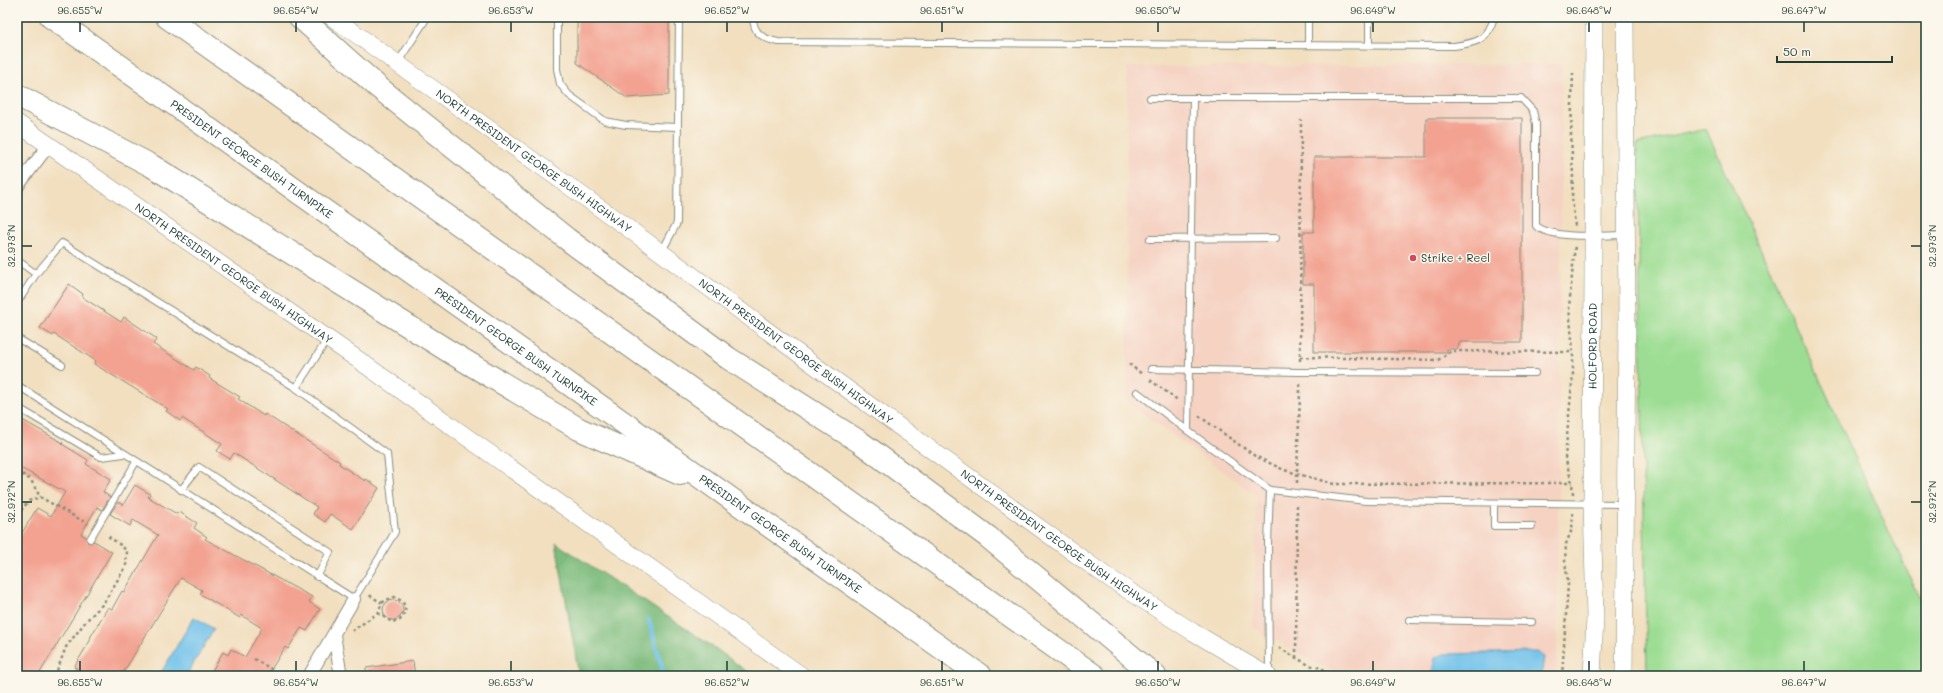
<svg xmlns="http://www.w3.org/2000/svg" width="1943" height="693" font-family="Mali,sans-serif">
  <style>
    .built { fill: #f5d2c2 }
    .green { fill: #9cdd93; stroke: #5e8d64 }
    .forest { fill: #7dbc7d; stroke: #4e7c58 }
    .water { fill: #70c1eb; stroke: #487f90 }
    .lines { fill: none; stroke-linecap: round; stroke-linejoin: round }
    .stream { stroke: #70c1eb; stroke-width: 4.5 }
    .building { fill: #f3a291 }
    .lane-casing { stroke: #888e7a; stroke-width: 8 }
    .street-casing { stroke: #888e7a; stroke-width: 14 }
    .secondary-casing { stroke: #888e7a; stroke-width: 18 }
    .highway-casing { stroke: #888e7a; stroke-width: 24 }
    .path { stroke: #888e7a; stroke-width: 2.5; stroke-dasharray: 3 3; stroke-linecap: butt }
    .lane { stroke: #fff; stroke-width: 6 }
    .street { stroke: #fff; stroke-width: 12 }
    .secondary { stroke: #fff; stroke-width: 17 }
    .highway { stroke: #fff; stroke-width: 22 }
    .ticks { fill: none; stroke: #1f3d34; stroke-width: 1.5 }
    .poi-dot { fill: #d1495b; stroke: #fbf7ec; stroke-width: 1.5 }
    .labels { text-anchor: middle; stroke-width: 3; stroke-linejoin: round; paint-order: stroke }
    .street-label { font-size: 11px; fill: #1f3d34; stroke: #fbf7ec }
    .poi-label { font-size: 11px; fill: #1f3d34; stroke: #fbf7ec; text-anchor: start }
    .neatline { fill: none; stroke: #1f3d34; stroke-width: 1.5 }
    .ticks-label { font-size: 10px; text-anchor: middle; fill: #1f3d34 }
  </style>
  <rect width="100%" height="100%" fill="#fbf7ec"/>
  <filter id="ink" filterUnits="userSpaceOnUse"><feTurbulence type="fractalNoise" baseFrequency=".025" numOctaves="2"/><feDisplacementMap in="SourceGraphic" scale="8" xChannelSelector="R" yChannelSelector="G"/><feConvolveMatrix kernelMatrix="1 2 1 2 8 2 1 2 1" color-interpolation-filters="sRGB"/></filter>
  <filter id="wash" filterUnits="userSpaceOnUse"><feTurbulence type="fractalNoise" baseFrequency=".012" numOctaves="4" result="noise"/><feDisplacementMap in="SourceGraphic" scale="16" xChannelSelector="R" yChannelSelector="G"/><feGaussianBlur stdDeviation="0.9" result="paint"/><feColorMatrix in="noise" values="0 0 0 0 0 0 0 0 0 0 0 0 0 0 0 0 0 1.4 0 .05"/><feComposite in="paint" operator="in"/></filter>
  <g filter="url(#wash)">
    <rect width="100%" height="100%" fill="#f2dfc0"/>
    <path class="built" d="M1562,64L1557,666L1555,676H1339L1253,628L1257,496L1127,402V67Z"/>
    <path class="green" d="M1706,129L1926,613V676H1647L1637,144Z"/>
    <path class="forest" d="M556,543L715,648L753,676H579Z"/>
    <path class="water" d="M194,617L214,629L186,676H159Z
      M1536,652L1544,657L1541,676H1431L1435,658L1443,654Z"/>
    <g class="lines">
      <path class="stream" d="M649,620L664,676"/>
    </g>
    <g id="blocks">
      <path class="building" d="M577,17H669V95L627,98L577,63Z
        M1426,118H1522V342H1460L1457,349H1447V352H1314V284H1303V232H1314V157H1426Z
        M69,284L83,294L82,297L121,322L124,317L157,339L153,344L194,370L196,367L210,376L209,378L240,397L238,399L264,416L265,414L340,462L339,464L365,481L366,479L379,488L353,529L330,514L325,522L313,514L317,507L234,453L230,459L217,451L222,444L182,418L180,421L166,411L168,409L94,364L96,361L54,334L53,336L40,328Z
        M17,417L63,443L62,444L88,460L86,464L111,479L103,492L110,497L102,510L97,507L81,534L86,537L88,543L94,541L112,552L38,676H17V541L37,508L51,516L65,492L17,466Z
        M135,485L150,494L148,497L177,514L179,512L197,523L194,528L207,537L205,539L312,597L309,602L320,609L307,631L301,628L288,649L285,647L267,676H209L223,652L228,655L231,649L245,657L262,628L241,615L240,618L200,594L202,590L181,578L121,676H72L77,668L74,667L91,639L90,638L108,607L112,609L122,591L124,592L158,535L133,520L130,526L110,514L118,502L123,505Z
        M383 610a10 10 0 1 1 20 0a10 10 0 1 1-20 0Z
        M413,661L415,676H366V668Z"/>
    </g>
  </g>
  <g filter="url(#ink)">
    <use href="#blocks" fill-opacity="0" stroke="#888e7a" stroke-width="1"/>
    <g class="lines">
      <defs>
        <path id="lane" d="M557,17V69L560,84L569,95L605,121L626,125L678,127
          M753,17C753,34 764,39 778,42L1454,46C1477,43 1488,40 1494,17
          M1308,45V17
          M1369,45V17
          M398,62L426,19
          M1150,98H1193
          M1150,239L1276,238
          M662,251L677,223L679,17
          M17,260L36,274L17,303
          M36,274L62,243L296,388
          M17,338L62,365
          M1151,369L1298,372L1535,373
          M17,385L354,599L395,532L387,454L296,388L327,340
          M1137,392L1188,431
          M17,407L101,457L124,454
          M181,490L199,467L330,552L317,577
          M1494,503V526H1532
          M1624,504L1366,501L1270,490L1188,431L1193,98H1521L1533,111L1536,124V226C1555,240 1601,235 1625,235
          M90,539L136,462
          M1409,620L1532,622
          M1269,674L1268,544L1270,490"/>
        <path id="street" d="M17,187L48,146
          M334,635L341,676
          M309,676L354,599"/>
        <g id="secondary">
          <path id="s1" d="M332,17L625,226L825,373L1106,576L1193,632L1268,676"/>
          <path id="s2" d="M17,123L360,361L802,676"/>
          <path id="s3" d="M1592,676L1595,618L1592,503L1594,17"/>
          <path d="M1624,676L1627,323L1625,17"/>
        </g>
        <g id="highway">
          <path id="s4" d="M51,17L981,676"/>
          <path d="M167,17L1095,676"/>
          <path d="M300,17L378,87L567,239L728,358L860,442L988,537L1155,676"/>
          <path d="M17,95L152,166L450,352L579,429L680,474"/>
        </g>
      </defs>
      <use href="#lane" class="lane-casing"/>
      <use href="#street" class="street-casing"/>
      <use href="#secondary" class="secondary-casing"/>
      <use href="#highway" class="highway-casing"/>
      <path class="path" d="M1573,73L1571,135L1573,175L1572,197L1575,226
        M1300,357L1438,360L1451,351L1573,352
        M1300,361L1301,120
        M1129,364L1142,374
        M1150,380L1179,401
        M1199,416L1255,456L1284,470L1334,484L1572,483
        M17,471L31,480L40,497
        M1297,483C1297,449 1300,416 1300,382
        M1573,494L1572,483L1565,457L1573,373V351L1569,307L1575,245
        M17,515L29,501L40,497L88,524
        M378,613L392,622L400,620L406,612L403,602L395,597L386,600L382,603
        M352,631L378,613L382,603L369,595
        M1279,648L1309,665L1321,668L1335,676
        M1296,658L1297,502
        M254,659L281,675
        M55,676L66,647L86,621L103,604L126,566L127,551L118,543L106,535
        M1562,676L1568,584L1565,561L1566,544L1572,529L1573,513"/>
      <use href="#lane" class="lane"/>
      <use href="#street" class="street"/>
      <use href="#secondary" class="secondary"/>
      <use href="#highway" class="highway"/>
    </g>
  </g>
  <path class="ticks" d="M80,22V32M296,22V32M511,22V32M727,22V32M942,22V32M1158,22V32M1373,22V32M1589,22V32M1804,22V32M22,246H32M1911,246H1921M22,502H32M1911,502H1921M80,661V671M296,661V671M511,661V671M727,661V671M942,661V671M1158,661V671M1373,661V671M1589,661V671M1804,661V671"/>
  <circle class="poi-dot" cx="1413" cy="258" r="4"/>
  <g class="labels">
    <g class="street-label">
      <text dy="4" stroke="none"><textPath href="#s4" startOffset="246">PRESIDENT GEORGE BUSH TURNPIKE</textPath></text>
      <text dy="4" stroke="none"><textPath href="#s1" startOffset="248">NORTH PRESIDENT GEORGE BUSH HIGHWAY</textPath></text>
      <text dy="4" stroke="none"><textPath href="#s2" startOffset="264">NORTH PRESIDENT GEORGE BUSH HIGHWAY</textPath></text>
      <text dy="4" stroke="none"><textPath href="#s4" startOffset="570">PRESIDENT GEORGE BUSH TURNPIKE</textPath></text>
      <text dy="4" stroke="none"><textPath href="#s3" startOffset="330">HOLFORD ROAD</textPath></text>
      <text dy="4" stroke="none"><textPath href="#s1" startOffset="572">NORTH PRESIDENT GEORGE BUSH HIGHWAY</textPath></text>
      <text dy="4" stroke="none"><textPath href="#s4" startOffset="894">PRESIDENT GEORGE BUSH TURNPIKE</textPath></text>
      <text dy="4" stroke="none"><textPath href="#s1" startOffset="896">NORTH PRESIDENT GEORGE BUSH HIGHWAY</textPath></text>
    </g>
    <g class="poi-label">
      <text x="1421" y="262">Strike + Reel</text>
    </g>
  </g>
  <rect width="1943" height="693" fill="none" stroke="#fbf7ec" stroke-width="44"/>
  <path d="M1777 56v6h115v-6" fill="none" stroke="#1f3d34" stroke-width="2"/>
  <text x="1783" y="56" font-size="12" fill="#1f3d34" stroke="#fbf7ec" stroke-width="3" paint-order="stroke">50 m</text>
  <rect x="22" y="22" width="1899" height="649" class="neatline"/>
  <g class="ticks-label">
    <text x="80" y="14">96.655°W</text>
    <text x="296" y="14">96.654°W</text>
    <text x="511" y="14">96.653°W</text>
    <text x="727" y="14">96.652°W</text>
    <text x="942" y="14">96.651°W</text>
    <text x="1158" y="14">96.650°W</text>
    <text x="1373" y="14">96.649°W</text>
    <text x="1589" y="14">96.648°W</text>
    <text x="1804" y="14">96.647°W</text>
    <text transform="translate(11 246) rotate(-90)" y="4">32.973°N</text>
    <text transform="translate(1932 246) rotate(-90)" y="4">32.973°N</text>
    <text transform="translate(11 502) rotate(-90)" y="4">32.972°N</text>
    <text transform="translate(1932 502) rotate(-90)" y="4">32.972°N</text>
    <text x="80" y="686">96.655°W</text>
    <text x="296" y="686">96.654°W</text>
    <text x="511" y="686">96.653°W</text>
    <text x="727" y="686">96.652°W</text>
    <text x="942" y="686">96.651°W</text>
    <text x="1158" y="686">96.650°W</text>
    <text x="1373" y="686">96.649°W</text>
    <text x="1589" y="686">96.648°W</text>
    <text x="1804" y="686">96.647°W</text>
  </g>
</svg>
